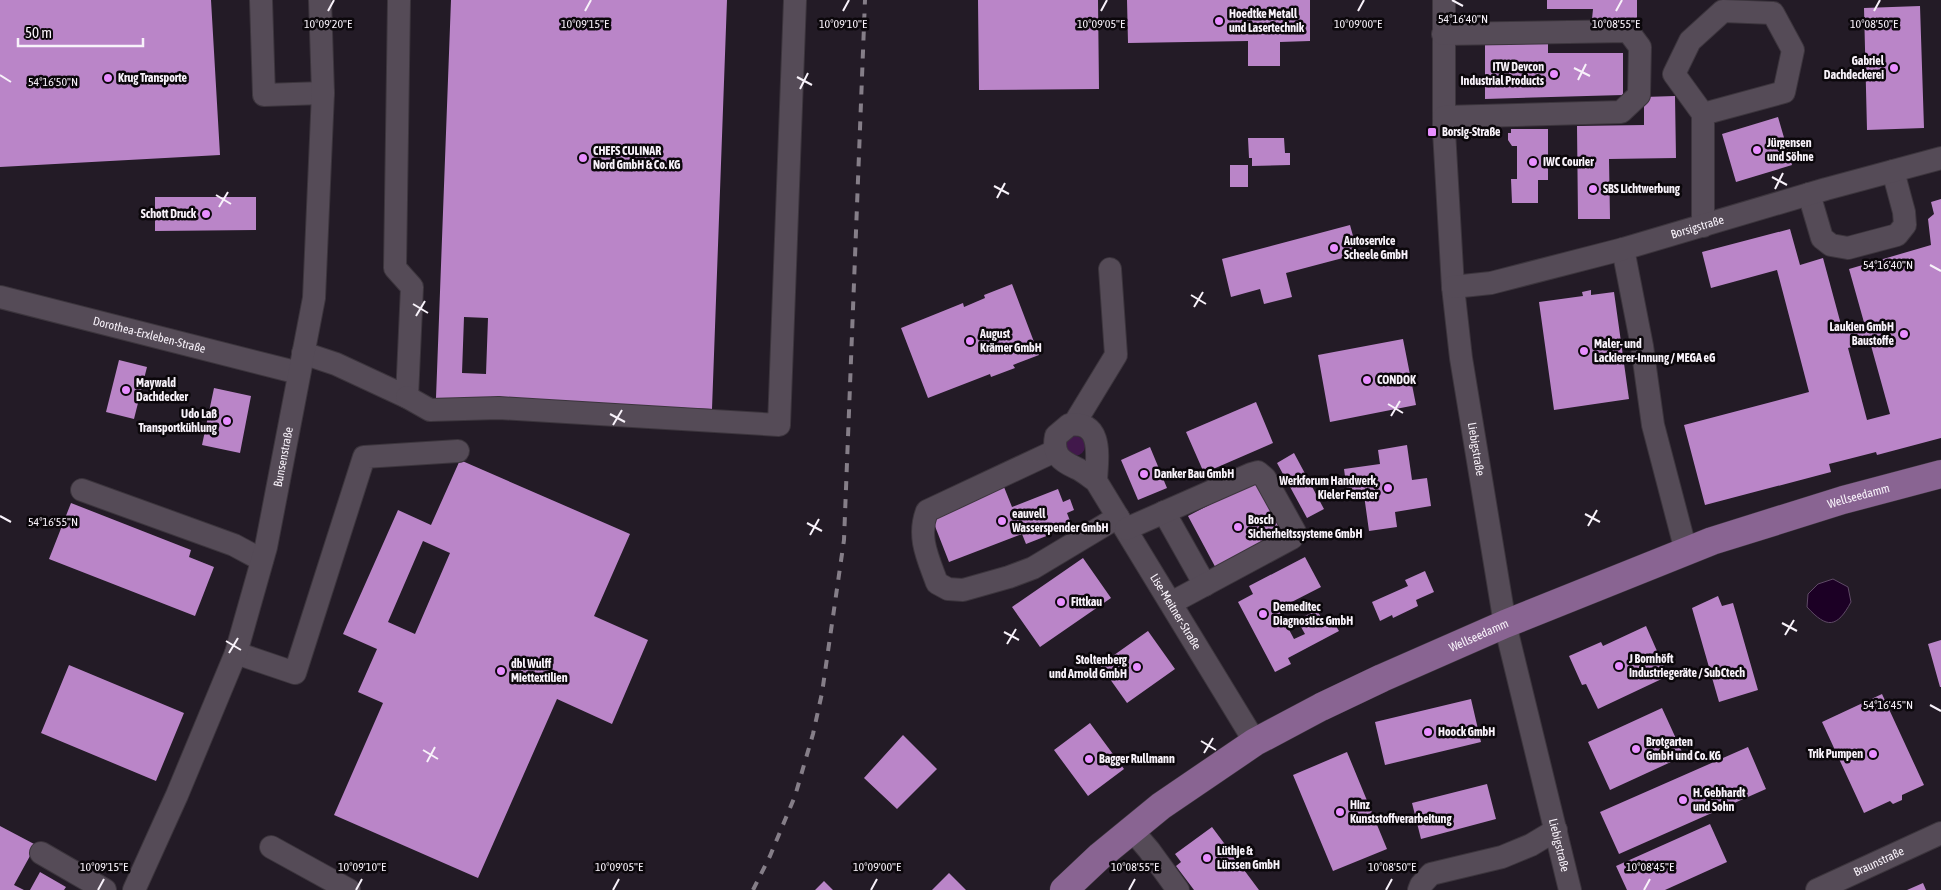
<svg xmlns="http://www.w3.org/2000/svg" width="1941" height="890" font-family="'Asap Condensed',sans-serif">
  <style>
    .green { fill: #41184b }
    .water { fill: #1c0025; stroke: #5e4965 }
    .building { fill: #ba85c8; fill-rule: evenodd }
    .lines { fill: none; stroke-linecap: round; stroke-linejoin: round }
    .minor-casing { stroke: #3c353d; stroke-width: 24 }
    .major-casing { stroke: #3c353d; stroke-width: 29 }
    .minor { stroke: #554b57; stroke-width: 22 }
    .major { stroke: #896492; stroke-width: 28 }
    .rail { stroke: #857e88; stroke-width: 4; stroke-dasharray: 9 9; stroke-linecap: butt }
    .ticks { fill: none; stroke: #f8f2fa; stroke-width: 2 }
    .poi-dot { fill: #e88eff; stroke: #0b070b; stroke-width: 2 }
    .labels { text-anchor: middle; stroke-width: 5; stroke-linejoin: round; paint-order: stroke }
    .poi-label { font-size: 12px; font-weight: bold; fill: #f8f2fa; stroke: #0b070b; text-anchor: start }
    .street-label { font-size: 12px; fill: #f8f2fa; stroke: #0b070b }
    .ticks-label { font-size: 12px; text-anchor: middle; fill: #f8f2fa; stroke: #0b070b; stroke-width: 5; stroke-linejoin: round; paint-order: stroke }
  </style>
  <rect width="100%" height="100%" fill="#231b26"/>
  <path class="green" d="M1065 446a10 10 0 1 1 20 0a10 10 0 1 1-20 0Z"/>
  <path class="water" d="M1833,579L1848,587L1851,602C1837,628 1827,629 1807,607L1808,594L1818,584Z"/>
  <path class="building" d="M0,0H211L220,155L0,167Z
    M451,0H727L712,409L436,398ZM464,317L488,318L486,374L462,373Z
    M978,0H1098L1099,89L979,90Z
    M1127,0H1310V41L1280,42V66H1248V41L1128,43Z
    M1547,0H1637V19H1592L1593,9H1547Z
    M1920,6L1924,128L1867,130L1864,8Z
    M1485,41H1548V53H1623V95L1485,99Z
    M1675,96L1676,158L1609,159L1610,219H1578L1577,126L1644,125V97Z
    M1778,117L1792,165L1736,182L1722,134Z
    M1511,129H1548V180H1538V203H1512L1511,179H1517V146H1512L1508,140V133H1511Z
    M1248,138H1284L1285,153H1290V165L1252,166V158H1249Z
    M1230,165H1248V187H1230Z
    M155,197H256V230L155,231Z
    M1941,199V438L1877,455L1876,452L1829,464L1831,472L1705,505L1684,425L1809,392L1777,270L1711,288L1702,252L1790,229L1800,265L1823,258L1843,332L1865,326L1849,269L1931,245L1928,219L1934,214L1931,202ZM1870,342L1890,414L1867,420L1848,348Z
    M1350,225L1358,254L1286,273L1292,297L1264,304L1260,289L1231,297L1222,259Z
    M1012,284L1039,355L1013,365L1015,368L991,377L990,374L928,398L901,328L963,303L964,307L985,298L984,295Z
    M1591,290V295L1614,292L1629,399L1554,410L1539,302L1583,296L1582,292Z
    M1403,339L1416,405L1330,422L1318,355Z
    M119,360L147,367L134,419L106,412Z
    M214,388L251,396L240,453L202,445Z
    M1256,402L1273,443L1204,473L1186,432Z
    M1407,445L1412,480L1427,478L1431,506L1395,512L1397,527L1369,531L1364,495L1348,498L1344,469L1380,464L1378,450Z
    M1150,447L1167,488L1138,500L1121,460Z
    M1294,453L1324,509L1307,518L1277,463Z
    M460,460L630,534L594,616L648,640L612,724L557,699L478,878L334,815L383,703L358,692L377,649L343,634L398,510L431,525ZM423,541L450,553L415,634L388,622Z
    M1257,480L1287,537L1219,574L1188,516Z
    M1004,487L1012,507L1058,489L1063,502L1070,499L1074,510L1067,513L1072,526L1026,544L1022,534L949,562L931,516Z
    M71,503L191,550L189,557L214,567L195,616L49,559Z
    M1305,557L1321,587L1278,609L1294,639L1305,634L1297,620L1317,610L1324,623L1332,619L1339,631L1288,658L1291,664L1275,672L1238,602L1253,594L1249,586Z
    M1083,558L1111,598L1040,647L1012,607Z
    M1425,571L1434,592L1416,600L1418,606L1393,618L1392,615L1380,621L1372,602L1408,586L1405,580Z
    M1718,596L1722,606L1733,603L1758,690L1719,702L1692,608Z
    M1646,626L1668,676L1598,709L1586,684L1582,685L1569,656L1601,642L1603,646Z
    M1148,631L1175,669L1127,703L1100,665Z
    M1941,640V687H1940L1928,644Z
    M69,665L184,713L156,781L41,733Z
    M1882,694L1924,785L1902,795V800L1893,804L1890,801L1864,813L1822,722Z
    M1471,699L1481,742L1385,765L1375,722Z
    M1662,708L1684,756L1610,790L1588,742Z
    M1090,723L1124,769L1088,796L1054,750Z
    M903,735L937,769L897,809L864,778Z
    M1748,747L1766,789L1619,854L1600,812Z
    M1347,752L1387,849L1333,871L1293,775Z
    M1487,784L1496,819L1421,839L1412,803Z
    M1710,824L1727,862L1665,890H1627L1616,866Z
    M0,826L36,845L14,885L24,890H0Z
    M1212,827L1259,890H1194L1176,866L1181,862L1175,854Z
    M40,872L66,887L64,890H30Z
    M949,873L966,890H932Z
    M824,881L833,890H815Z
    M1923,883L1926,890H1907Z"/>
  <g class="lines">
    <defs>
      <g id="minor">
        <path d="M261,0L264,95L323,93"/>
        <path id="s1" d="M1444,0V131L1453,287L1461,358L1505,624L1570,890"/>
        <path d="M1443,34L1628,31L1640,47L1639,95L1621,112L1444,117"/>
        <path d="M1703,114L1674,74L1690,41L1723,11L1773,13L1793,50L1784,92L1703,114V226"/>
        <path d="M1809,194L1822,238L1831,245L1848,248L1897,235L1905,225L1904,212L1893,171"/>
        <path d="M1623,249L1642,346L1653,425L1686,551"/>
        <path id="s2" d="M1453,287L1491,283L1623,249L1826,189L1941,158"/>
        <path id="s3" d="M0,297L299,373"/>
        <path d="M303,353L336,364L407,397L412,287L395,268L399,0"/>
        <path d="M407,397L430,410L499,408L779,425L795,0"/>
        <path d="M1074,424L1116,355L1110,269"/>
        <path d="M1055,451L927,511C917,537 928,558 937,583L948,589L963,590L1009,577L1033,568L1118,517"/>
        <path id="s4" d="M1096,481C1090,477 1083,471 1076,468C1061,461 1052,455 1056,436L1069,425C1104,420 1097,458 1096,481L1255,742"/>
        <path d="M82,490L234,545L262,560"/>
        <path d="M1164,512L1205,585"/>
        <path d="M1126,529L1251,474L1258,472L1265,478L1295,532L1292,538L1171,603"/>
        <path d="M236,653L295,673L364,457L458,451"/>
        <path d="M1132,830L1149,850L1178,890"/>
        <path d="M271,847L349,890"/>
        <path d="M41,853L105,890"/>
        <path id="s5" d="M134,890L177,795L236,653L266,547L314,298L323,93L320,0"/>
        <path d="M1419,890L1421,885L1431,874L1502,857L1531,845L1556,830"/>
        <path id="s6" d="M1817,890L1941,833"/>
      </g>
      <g id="major">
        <path id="s7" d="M1064,890L1100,856L1161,806L1255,742L1321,707L1382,678L1505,624L1712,541L1843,500L1941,474"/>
      </g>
    </defs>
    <use href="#minor" class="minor-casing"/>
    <use href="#major" class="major-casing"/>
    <use href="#minor" class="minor"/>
    <use href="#major" class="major"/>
    <path class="rail" d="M753,890L770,856L795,796L813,734L822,693L844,540L865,0"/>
  </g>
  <path class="ticks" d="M1452,0L1463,6M328,11L334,0M585,11L591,0M843,11L849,0M1101,11L1107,0M1358,11L1364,0M1616,11L1622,0M1874,11L1880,0M1574,68L1590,76M0,75L11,82M797,77L812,85M1578,80L1586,64M800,89L808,73M1772,177L1787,185M994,186L1009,194M1775,189L1783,173M216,195L231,204M997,198L1005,183M219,207L228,192M1930,265L1941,271M1191,295L1206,304M413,304L428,313M1194,307L1203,292M416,316L425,301M1388,404L1403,413M610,414L625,422M1391,416L1400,401M613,425L622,410M1585,514L1600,522M0,516L11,522M807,523L822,531M1588,526L1597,510M810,535L819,519M1782,623L1797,631M1004,632L1019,640M1785,635L1794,620M226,641L241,650M1007,644L1016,629M229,653L238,638M1930,705L1941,711M1201,741L1216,750M423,750L438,759M1204,753L1213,738M427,762L435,747M98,890L104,879M356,890L362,879M613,890L619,879M871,890L877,879M1129,890L1135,879M1386,890L1392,879M1644,890L1650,879"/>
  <g class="poi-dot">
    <circle cx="1219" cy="21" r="5"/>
    <circle cx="1894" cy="68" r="5"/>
    <circle cx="1554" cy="74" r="5"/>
    <circle cx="108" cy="78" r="5"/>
    <rect x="1427" y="127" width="10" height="10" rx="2.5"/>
    <circle cx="1757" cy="150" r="5"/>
    <circle cx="583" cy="158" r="5"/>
    <circle cx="1533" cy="162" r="5"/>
    <circle cx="1593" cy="189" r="5"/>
    <circle cx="206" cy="214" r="5"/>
    <circle cx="1334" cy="248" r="5"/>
    <circle cx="1904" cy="334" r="5"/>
    <circle cx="970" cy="341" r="5"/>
    <circle cx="1584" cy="351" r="5"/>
    <circle cx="1367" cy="380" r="5"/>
    <circle cx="126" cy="390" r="5"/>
    <circle cx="227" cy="421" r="5"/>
    <circle cx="1144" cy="474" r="5"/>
    <circle cx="1388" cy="488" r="5"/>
    <circle cx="1002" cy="521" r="5"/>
    <circle cx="1238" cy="527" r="5"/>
    <circle cx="1061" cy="602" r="5"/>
    <circle cx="1263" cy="614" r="5"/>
    <circle cx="1619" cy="666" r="5"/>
    <circle cx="1137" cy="667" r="5"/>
    <circle cx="501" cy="671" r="5"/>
    <circle cx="1428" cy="732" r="5"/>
    <circle cx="1636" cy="749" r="5"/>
    <circle cx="1873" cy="754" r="5"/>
    <circle cx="1089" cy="759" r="5"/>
    <circle cx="1683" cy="800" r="5"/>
    <circle cx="1340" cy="812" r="5"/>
    <circle cx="1207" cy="858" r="5"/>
  </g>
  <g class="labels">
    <g class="poi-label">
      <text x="1229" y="18">Hoedtke Metall<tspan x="1229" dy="14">und Lasertechnik</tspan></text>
      <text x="1884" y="65" text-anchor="end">Gabriel<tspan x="1884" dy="14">Dachdeckerei</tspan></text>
      <text x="1544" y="71" text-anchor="end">ITW Devcon<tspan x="1544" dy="14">Industrial Products</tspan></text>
      <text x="118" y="82">Krug Transporte</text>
      <text x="1442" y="136">Borsig-Straße</text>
      <text x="1767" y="147">Jürgensen<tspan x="1767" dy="14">und Söhne</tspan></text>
      <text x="593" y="155">CHEFS CULINAR<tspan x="593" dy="14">Nord GmbH &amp; Co. KG</tspan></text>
      <text x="1543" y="166">IWC Courier</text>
      <text x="1603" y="193">SBS Lichtwerbung</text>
      <text x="196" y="218" text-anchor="end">Schott Druck</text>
      <text x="1344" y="245">Autoservice<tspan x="1344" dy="14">Scheele GmbH</tspan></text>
      <text x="1894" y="331" text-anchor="end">Laukien GmbH<tspan x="1894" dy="14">Baustoffe</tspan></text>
      <text x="980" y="338">August<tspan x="980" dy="14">Krämer GmbH</tspan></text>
      <text x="1594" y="348">Maler- und<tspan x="1594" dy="14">Lackierer-Innung / MEGA eG</tspan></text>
      <text x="1377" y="384">CONDOK</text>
      <text x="136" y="387">Maywald<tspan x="136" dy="14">Dachdecker</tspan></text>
      <text x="217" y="418" text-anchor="end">Udo Laß<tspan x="217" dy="14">Transportkühlung</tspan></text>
      <text x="1154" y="478">Danker Bau GmbH</text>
      <text x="1378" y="485" text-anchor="end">Werkforum Handwerk,<tspan x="1378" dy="14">Kieler Fenster</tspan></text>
      <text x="1012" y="518">eauvell<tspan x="1012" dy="14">Wasserspender GmbH</tspan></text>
      <text x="1248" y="524">Bosch<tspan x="1248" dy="14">Sicherheitssysteme GmbH</tspan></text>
      <text x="1071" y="606">Fittkau</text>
      <text x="1273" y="611">Demeditec<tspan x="1273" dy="14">Diagnostics GmbH</tspan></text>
      <text x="1629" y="663">J Bornhöft<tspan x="1629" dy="14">Industriegeräte / SubCtech</tspan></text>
      <text x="1127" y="664" text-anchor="end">Stoltenberg<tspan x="1127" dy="14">und Arnold GmbH</tspan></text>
      <text x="511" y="668">dbl Wulff<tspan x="511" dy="14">Miettextilien</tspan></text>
      <text x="1438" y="736">Hoock GmbH</text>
      <text x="1646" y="746">Brotgarten<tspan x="1646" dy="14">GmbH und Co. KG</tspan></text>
      <text x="1863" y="758" text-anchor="end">Trik Pumpen</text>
      <text x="1099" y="763">Bagger Rullmann</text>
      <text x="1693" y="797">H. Gebhardt<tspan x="1693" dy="14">und Sohn</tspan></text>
      <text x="1350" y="809">Hinz<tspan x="1350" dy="14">Kunststoffverarbeitung</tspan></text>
      <text x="1217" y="855">Lüthje &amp;<tspan x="1217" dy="14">Lürssen GmbH</tspan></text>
    </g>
    <g class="street-label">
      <text dy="4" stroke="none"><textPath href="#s2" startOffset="252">Borsigstraße</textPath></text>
      <text dy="4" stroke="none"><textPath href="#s3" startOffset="154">Dorothea-Erxleben-Straße</textPath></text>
      <text dy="4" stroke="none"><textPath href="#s1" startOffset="451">Liebigstraße</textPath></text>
      <text dy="4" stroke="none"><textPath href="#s5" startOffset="460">Bunsenstraße</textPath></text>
      <text dy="4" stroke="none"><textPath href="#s7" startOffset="895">Wellseedamm</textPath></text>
      <text dy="4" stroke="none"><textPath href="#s4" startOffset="311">Lise-Meitner-Straße</textPath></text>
      <text dy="4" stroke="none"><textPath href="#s7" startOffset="490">Wellseedamm</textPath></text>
      <text dy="4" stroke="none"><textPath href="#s1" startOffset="856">Liebigstraße</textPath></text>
      <text dy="4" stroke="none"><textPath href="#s6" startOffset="68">Braunstraße</textPath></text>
    </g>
  </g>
  <g class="ticks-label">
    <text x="1463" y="23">54°16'40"N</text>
    <text x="328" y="28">10°09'20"E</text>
    <text x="585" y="28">10°09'15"E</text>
    <text x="843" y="28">10°09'10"E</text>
    <text x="1101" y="28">10°09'05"E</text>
    <text x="1358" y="28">10°09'00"E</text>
    <text x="1616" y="28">10°08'55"E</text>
    <text x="1874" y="28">10°08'50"E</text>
    <text x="53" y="86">54°16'50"N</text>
    <text x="1888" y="269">54°16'40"N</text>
    <text x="53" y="526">54°16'55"N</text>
    <text x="1888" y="709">54°16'45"N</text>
    <text x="104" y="871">10°09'15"E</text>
    <text x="362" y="871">10°09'10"E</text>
    <text x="619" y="871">10°09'05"E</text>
    <text x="877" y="871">10°09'00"E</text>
    <text x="1135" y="871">10°08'55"E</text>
    <text x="1392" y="871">10°08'50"E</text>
    <text x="1650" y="871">10°08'45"E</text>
  </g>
  <path d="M18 38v8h125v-8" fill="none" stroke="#f8f2fa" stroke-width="2.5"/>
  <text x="25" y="38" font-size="15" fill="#f8f2fa" stroke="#0b070b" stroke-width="4" paint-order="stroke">50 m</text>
</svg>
